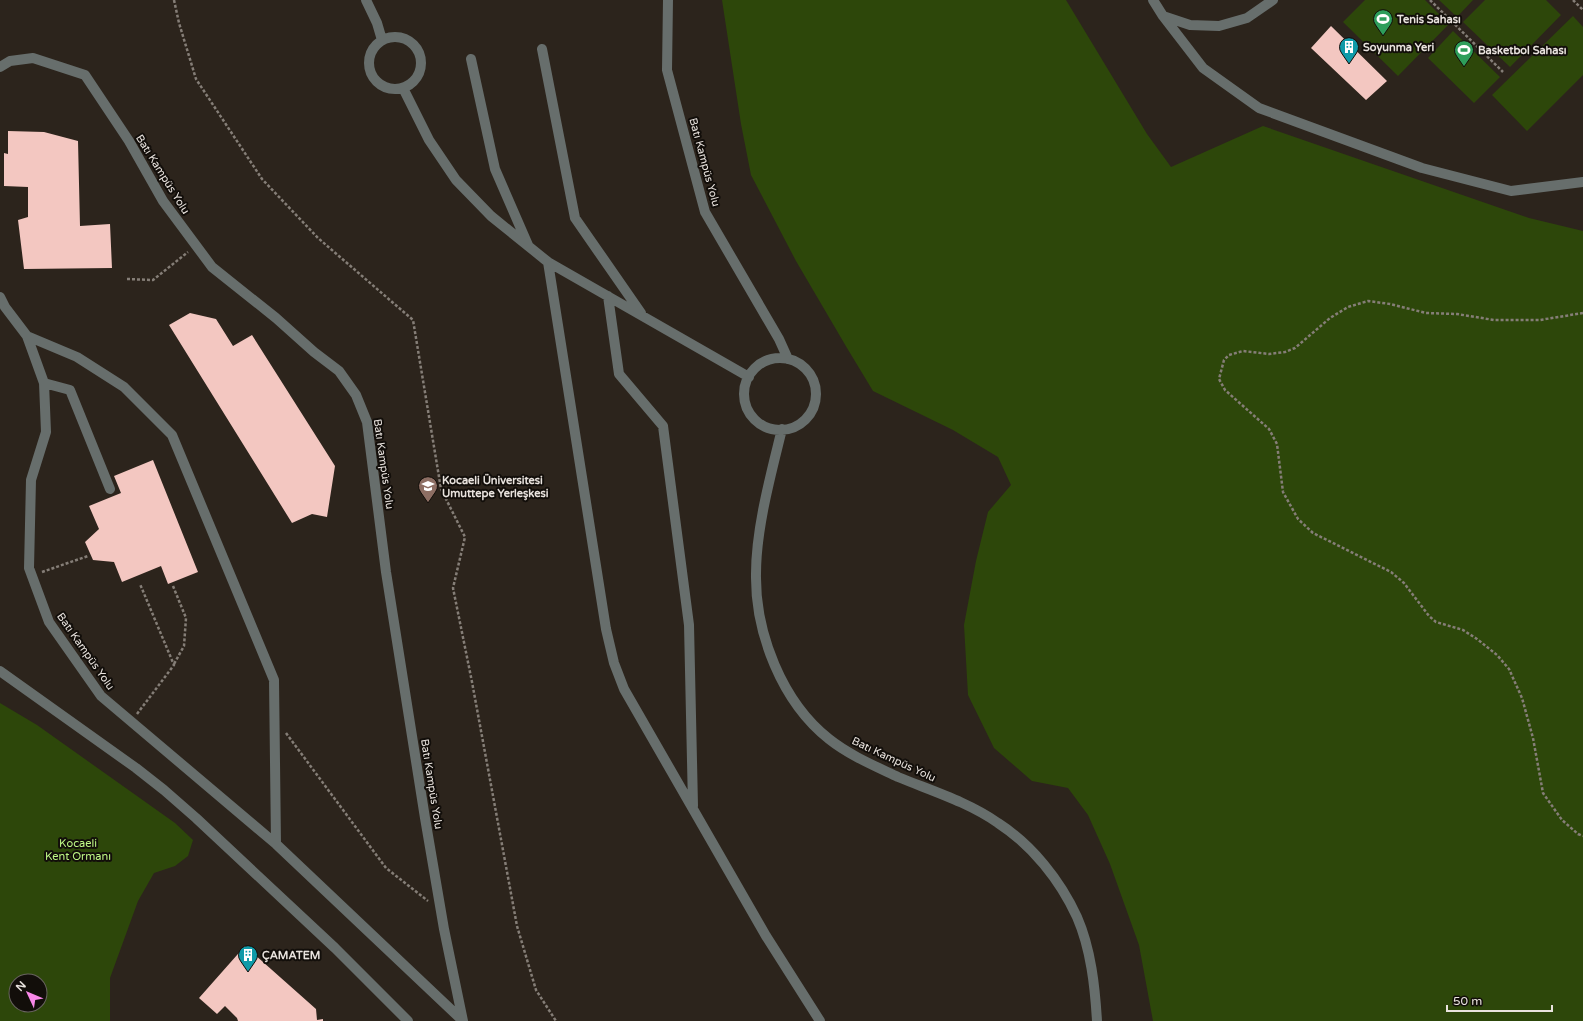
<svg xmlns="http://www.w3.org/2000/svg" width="1583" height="1021" font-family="'Varela Round',sans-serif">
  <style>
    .green { fill: #2d470a; fill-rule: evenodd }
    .building { fill: #f3c7c1 }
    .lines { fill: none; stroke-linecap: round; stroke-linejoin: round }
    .path { stroke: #857e77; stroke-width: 2.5; stroke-dasharray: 3 2; stroke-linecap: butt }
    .minor { stroke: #676e6c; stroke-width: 10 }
    .labels { text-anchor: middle; stroke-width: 4; stroke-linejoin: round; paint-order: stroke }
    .poi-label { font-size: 11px; font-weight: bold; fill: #e9e3de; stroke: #120e0a; text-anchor: start }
    .street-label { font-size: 11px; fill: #e9e3de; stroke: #120e0a }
    .park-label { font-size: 11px; fill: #bff986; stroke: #120e0a }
  </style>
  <rect width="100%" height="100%" fill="#2c241c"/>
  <path class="green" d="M722,0H1066L1147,134L1171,167L1263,126L1529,218L1583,231V1021H1153L1139,945L1110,864L1088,815L1068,788L1032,781L994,748L968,695L964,625L976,561L988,512L1011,485L998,457L953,430L873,391L847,348L796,261L751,175L741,124Z
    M1365,0H1425L1449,24L1398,76L1343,22Z
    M1439,0H1473L1457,17Z
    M1485,0H1546L1561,15L1510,67L1463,22Z
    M1573,16L1583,27V75L1527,131L1492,95Z
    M1453,31L1500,77L1474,103L1428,58Z
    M0,703L37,725L175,823L193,840L188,856L175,866L154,873L138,901L110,978V1021H0ZM16,981H40V1005H16Z"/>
  <path class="building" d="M1331,26L1387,81L1366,100L1311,48Z
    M8,131L44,132L78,141L80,226L110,224L112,268L24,269L18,220L28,217V187L4,186V153L8,154Z
    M190,313L216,319L233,346L252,335L335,466L327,517L312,514L292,523L169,325Z
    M153,460L198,572L168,584L161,566L122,582L114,562L93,560L85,542L99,529L89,506L121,493L114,476Z
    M245,946L316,1009L317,1020L323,1019V1021H238L237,1018L225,1006L217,1014L199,998Z"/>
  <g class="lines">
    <path class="path" d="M174,0L179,23L196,79L262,179L318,238L413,320L441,489L465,537L453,588L472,682L517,926L536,990L556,1021
      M1430,0L1503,72
      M1573,0L1583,10
      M127,279L153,280L188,252
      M1583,313L1540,320H1494L1457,314L1426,313L1390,304L1368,301L1348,307L1330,318L1295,348L1285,352L1269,354L1243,351L1229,355L1224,360L1219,379L1225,390L1269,429L1277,444L1283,492L1298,519L1313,533L1391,572L1404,583L1429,616L1436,622L1463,630L1477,639L1497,655L1509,669L1522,698L1533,738L1543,793L1562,820L1578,834L1583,836
      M42,572L88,556
      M173,586L186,618L184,646L174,664
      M137,714L174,665L140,584
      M286,733L386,868L428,901"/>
    <path class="minor" d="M366,0L377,23L382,40
      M668,0L667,70L705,212L779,339L788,359
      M1153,0L1163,16L1190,25L1219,26L1247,18L1273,0
      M1163,16L1203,68L1259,108L1422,168L1511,191L1583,182
      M369 63a26 26 0 1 1 52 0a26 26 0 1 1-52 0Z
      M542,49L575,218L641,313
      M471,59L495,169L528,245
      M0,67L10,61L33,58L85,75L129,141L163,201L212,267L276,318L314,352L339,371L356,395L367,422L386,572L425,818L444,929L463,1021
      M403,88L429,140L456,180L491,216L548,262
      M608,296L619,374L663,426L689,625L693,806
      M0,297L5,307L27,336L44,383L46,432L31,480L29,568L49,622L101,696L276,844L463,1021
      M27,336L77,357L124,387L172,435L274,680L276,844
      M744 394a36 36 0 1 1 72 0a36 36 0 1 1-72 0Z
      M749,377L548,262L606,629L614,663L624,689L766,936L820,1021
      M44,383L70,390L110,489
      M782,429C771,474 756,528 756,574C755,633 782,702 829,739C849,755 875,766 898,777C932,791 968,802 998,823C1032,845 1060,880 1077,917C1091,949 1095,987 1097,1021
      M0,671L136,768L164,790L196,818L335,948L408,1021"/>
  </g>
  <defs>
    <symbol id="stadium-pin" viewBox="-11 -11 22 30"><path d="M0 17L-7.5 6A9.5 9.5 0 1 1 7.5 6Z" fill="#2e9e5b" stroke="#120e0a"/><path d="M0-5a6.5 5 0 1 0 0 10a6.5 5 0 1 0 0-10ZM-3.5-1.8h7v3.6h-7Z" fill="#fff"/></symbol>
    <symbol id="building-pin" viewBox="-11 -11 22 30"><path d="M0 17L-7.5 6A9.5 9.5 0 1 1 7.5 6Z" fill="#0f9aa8" stroke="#120e0a"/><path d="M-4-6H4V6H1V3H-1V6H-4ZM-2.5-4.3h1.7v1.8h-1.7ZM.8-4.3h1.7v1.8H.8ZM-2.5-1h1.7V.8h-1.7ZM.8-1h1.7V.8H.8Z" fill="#fff"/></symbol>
    <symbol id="university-pin" viewBox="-11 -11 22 30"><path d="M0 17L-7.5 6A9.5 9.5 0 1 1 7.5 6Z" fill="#8d6e63" stroke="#120e0a"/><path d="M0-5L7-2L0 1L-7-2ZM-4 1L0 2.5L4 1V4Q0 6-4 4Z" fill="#fff"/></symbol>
  </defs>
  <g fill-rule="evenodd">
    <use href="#stadium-pin" x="1372" y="8" width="22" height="30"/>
    <use href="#building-pin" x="1338" y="36" width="22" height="30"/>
    <use href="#stadium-pin" x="1453" y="39" width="22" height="30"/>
    <use href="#university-pin" x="417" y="475" width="22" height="30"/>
    <use href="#building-pin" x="237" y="944" width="22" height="30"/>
  </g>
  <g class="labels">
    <g class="poi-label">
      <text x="1397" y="23">Tenis Sahası</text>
      <text x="1363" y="51">Soyunma Yeri</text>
      <text x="1478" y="54">Basketbol Sahası</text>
      <text x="442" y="484">Kocaeli Üniversitesi<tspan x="442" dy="13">Umuttepe Yerleşkesi</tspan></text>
      <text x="262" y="959">ÇAMATEM</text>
    </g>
    <g class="street-label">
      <text transform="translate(705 162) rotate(75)" y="4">Batı Kampüs Yolu</text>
      <text transform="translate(163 174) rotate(58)" y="4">Batı Kampüs Yolu</text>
      <text transform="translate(384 464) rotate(82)" y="4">Batı Kampüs Yolu</text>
      <text transform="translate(86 651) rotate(55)" y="4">Batı Kampüs Yolu</text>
      <text transform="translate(894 759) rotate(25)" y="4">Batı Kampüs Yolu</text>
      <text transform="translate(432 784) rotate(81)" y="4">Batı Kampüs Yolu</text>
    </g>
    <g class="park-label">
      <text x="78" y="847">Kocaeli<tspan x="78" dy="13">Kent Ormanı</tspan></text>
    </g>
  </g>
  <g transform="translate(28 993) rotate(314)"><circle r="19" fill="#120e0a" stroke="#68635f"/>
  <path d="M0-3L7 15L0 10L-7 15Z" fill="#f988e9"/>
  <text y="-6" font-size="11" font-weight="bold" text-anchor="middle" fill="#e9e3de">N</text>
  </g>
  <path d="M1447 1005v6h105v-6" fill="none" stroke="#e9e3de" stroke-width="2"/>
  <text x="1453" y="1005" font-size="12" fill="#e9e3de" stroke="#120e0a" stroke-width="3" paint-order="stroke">50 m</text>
</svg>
